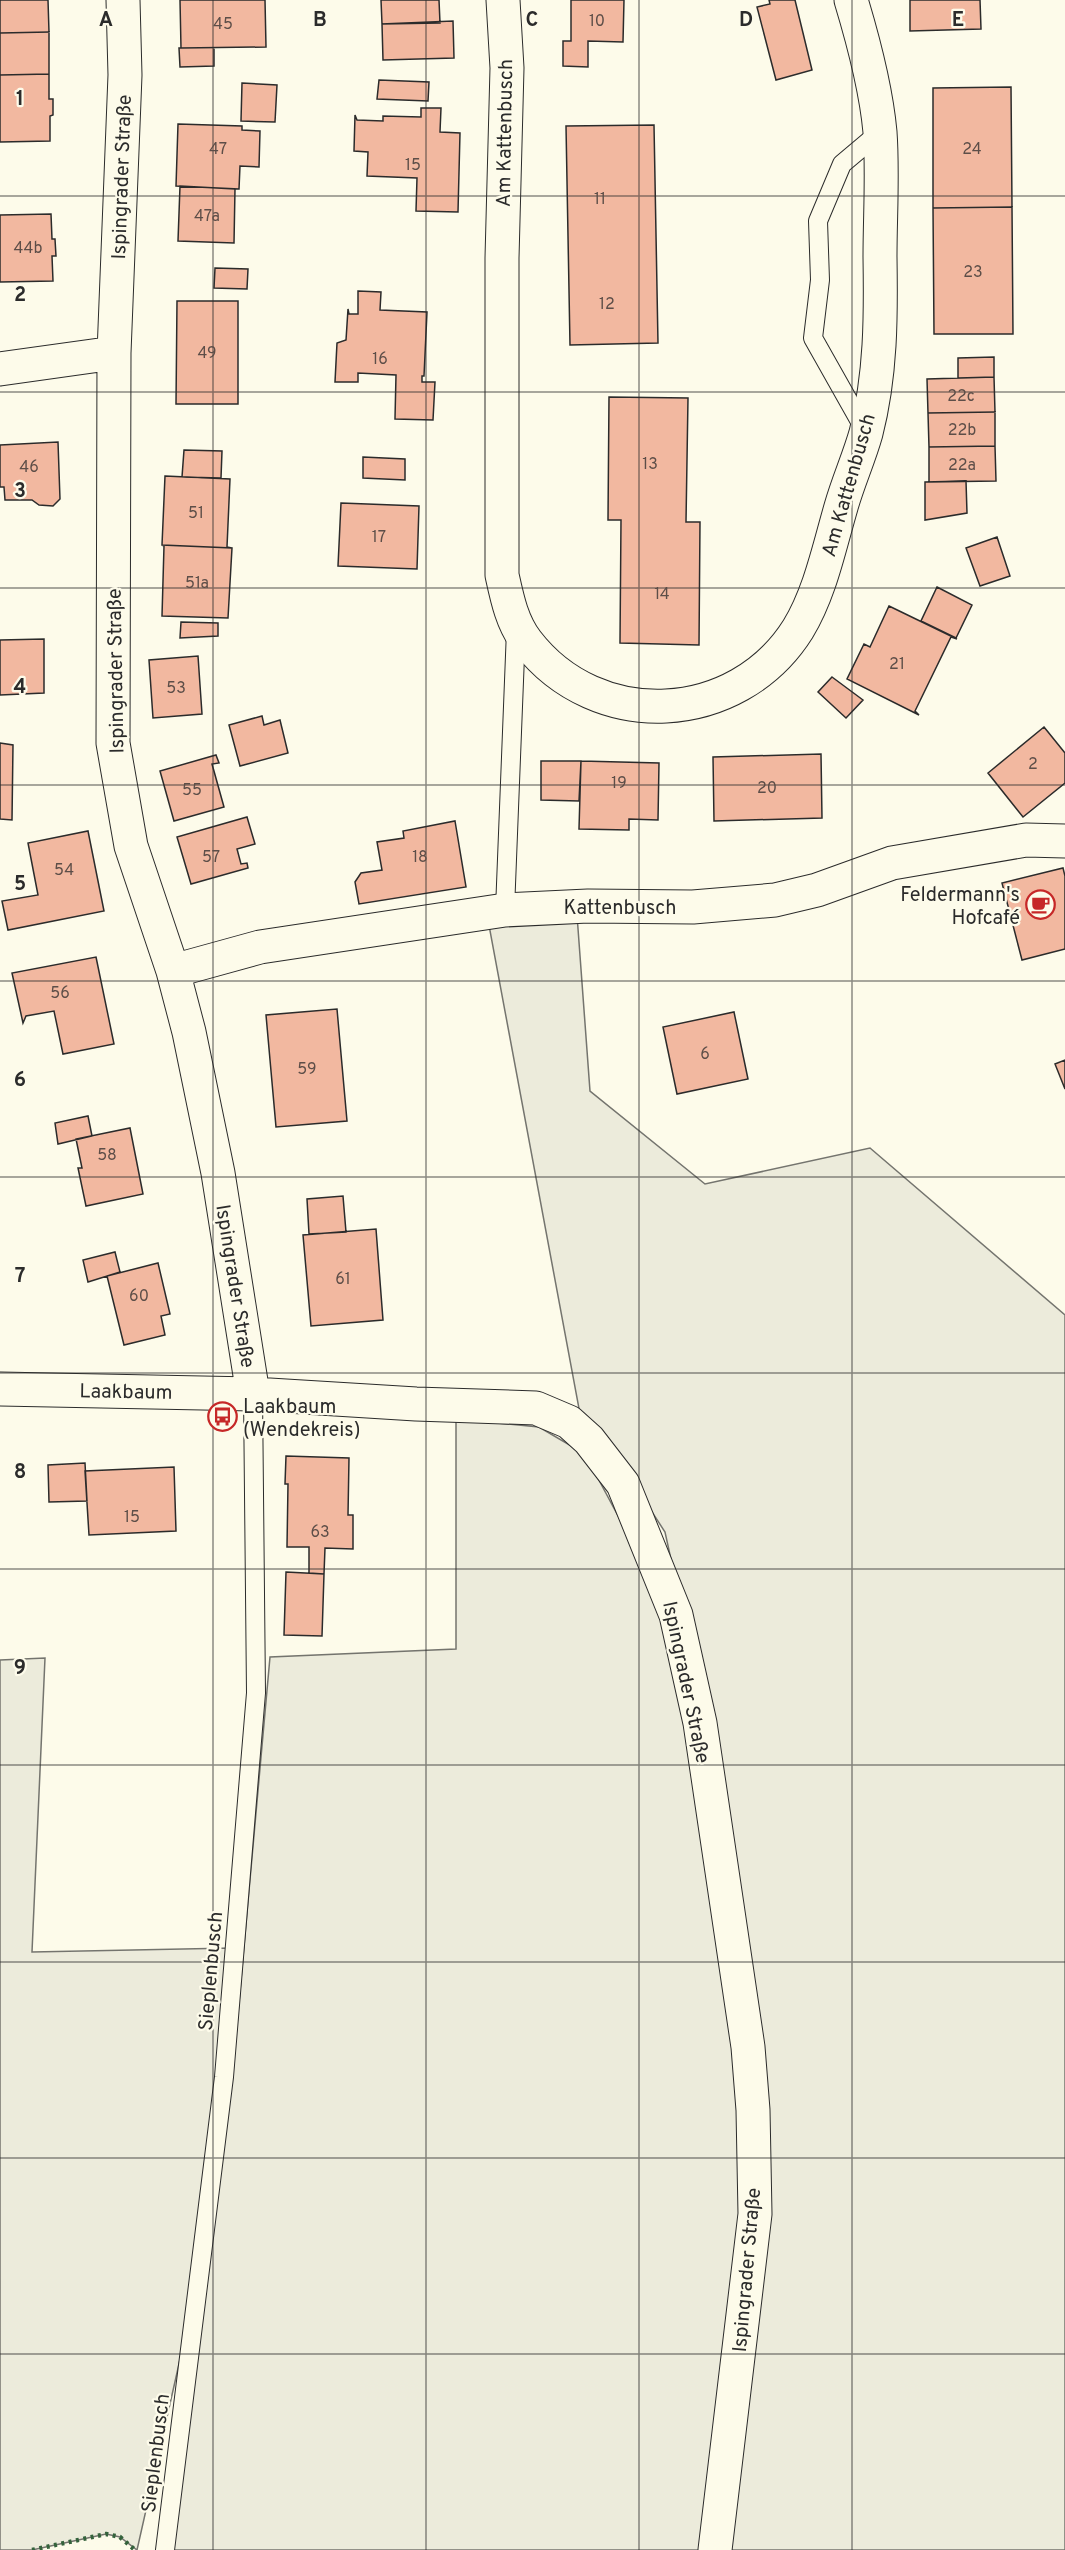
<svg xmlns="http://www.w3.org/2000/svg" width="1065" height="2550" font-family="Overpass,sans-serif">
  <style>
    .green { fill: #ecebdb; stroke: #74746e; stroke-width: 1.5 }
    .building { fill: #f2b8a0; stroke: #2b2b2b; stroke-width: 1.5 }
    .lines { fill: none; stroke-linecap: round; stroke-linejoin: round }
    .service-casing { stroke: #2b2b2b; stroke-width: 20 }
    .minor-casing { stroke: #2b2b2b; stroke-width: 35 }
    .service { stroke: #fdfbea; stroke-width: 18 }
    .minor { stroke: #fdfbea; stroke-width: 33 }
    .hedge { stroke: #34623c; stroke-width: 4.5; stroke-dasharray: 3 4.5; stroke-linecap: butt }
    .grid { fill: none; stroke: #2b2b2b; stroke-width: 1.5; stroke-opacity: 0.55 }
    .labels { text-anchor: middle; stroke-width: 4.5; stroke-linejoin: round; paint-order: stroke }
    .number-label { font-size: 16px; fill: #5d4e48 }
    .street-label { font-size: 20px; fill: #2b2b2b; stroke: #fdfbea }
    .poi-label { font-size: 20px; fill: #2b2b2b; stroke: #fdfbea; text-anchor: end }
    .grid-label { font-size: 20px; text-anchor: middle; font-weight: bold; fill: #2b2b2b; stroke: #fdfbea; stroke-width: 4.5; stroke-linejoin: round; paint-order: stroke }
  </style>
  <rect width="100%" height="100%" fill="#fdfbea"/>
  <path class="green" d="M577,915L590,1091L705,1184L870,1148L1065,1315V2550H721L760,2218L683,1614L665,1532L606,1441L580,1414L488,920Z
    M456,1419L539,1427L585,1454L632,1542L664,1616L693,1723L743,2064L749,2206L709,2550H173L232,2080L270,1657L456,1649Z
    M45,1658L32,1952L233,1948L188,2324L137,2550L120,2537L106,2534L32,2550H0V1660Z"/>
  <path class="building" d="M0,0H48L49,32L0,33Z
    M180,0H265L266,47L181,48Z
    M381,0H439L440,23L382,24Z
    M571,0H624L623,42L588,41V67L563,66V41H571Z
    M769,0H795L812,70L776,80L757,7L770,4Z
    M910,0H980L981,29L910,31Z
    M453,21L454,58L383,60L382,24Z
    M49,32V74L0,75V33Z
    M179,48H214V66L180,67Z
    M49,74V99H53V115L50,116V141L0,142V75Z
    M379,80L429,82L428,101L377,99Z
    M242,83L277,85L275,122L241,121Z
    M1011,87L1012,207L933,208V88Z
    M421,108H441L440,132L460,133L458,212L416,211L417,178L367,176L368,152L354,151L355,115L357,120L383,121V116L421,117Z
    M178,124L242,126V130L260,131L259,167L240,166L239,189L176,186Z
    M654,125L658,343L570,345L566,126Z
    M180,186L235,189L234,243L178,241Z
    M1012,207L1013,334H934L933,208Z
    M51,214L52,239H55L56,256H52L53,281L0,282V215Z
    M215,268L248,269L247,289L214,288Z
    M358,291L381,292L380,310L427,312L424,376H422V382H435L433,420L395,419L396,375L358,373V382H335L337,343L346,340L348,309L349,314H358Z
    M177,301H238V404H176Z
    M994,357V377L958,378V358Z
    M994,377L995,412L928,413L927,379Z
    M609,397L688,398L686,522H700L699,645L620,643L621,520H608Z
    M995,412V446L929,447L928,413Z
    M58,442L60,499L53,506L39,505L32,500H5L4,487H0V445Z
    M995,446L996,481L929,482V447Z
    M184,450L222,451L221,478L182,477Z
    M363,457L405,459V480L363,478Z
    M165,476L230,479L227,547L232,548L162,545Z
    M966,481L967,513L925,520V482Z
    M341,503L419,506L417,569L338,566Z
    M997,537L1010,576L980,586L966,548Z
    M162,545L232,548L228,618L162,616L164,546Z
    M937,587L972,605L956,638L921,621Z
    M889,606L957,639L951,637L915,711L919,715L847,679L864,644L870,647Z
    M181,622L218,623V636L180,638Z
    M44,639V693L0,695V640Z
    M198,656L202,714L153,718L149,660Z
    M832,677L863,700L846,718L818,692Z
    M262,716L264,725L280,720L288,753L240,766L229,725Z
    M1044,727L1065,753V783L1023,817L988,773Z
    M0,743L13,745L12,820L0,819Z
    M821,754L822,818L714,821L713,757Z
    M216,755L219,763L212,764L224,807L174,821L160,771Z
    M541,761H581L579,801L541,800Z
    M581,761L659,763L658,820L629,819V830L579,829Z
    M247,817L255,844L237,849L241,864L247,863L248,868L191,884L177,837Z
    M455,821L466,887L359,904L355,882L361,873L382,870L377,842L404,838L403,831Z
    M88,831L104,911L8,930L2,901L38,895L28,843Z
    M1063,868L1065,876V949L1022,960L1002,883Z
    M96,957L114,1044L63,1054L54,1011L26,1016L23,1023L12,973Z
    M337,1009L347,1121L276,1127L266,1015Z
    M734,1012L748,1079L677,1094L663,1027Z
    M1065,1060V1089L1055,1064Z
    M88,1116L92,1136L58,1144L55,1123Z
    M130,1128L143,1194L86,1206L78,1168H82L76,1139Z
    M343,1196L346,1232L309,1234L307,1199Z
    M376,1229L383,1320L311,1326L303,1235Z
    M115,1252L120,1272L88,1282L83,1260Z
    M158,1263L170,1314L161,1316L165,1335L124,1345L107,1276Z
    M286,1456L349,1458L348,1515H353V1549L325,1548L324,1574L309,1573V1547H287L288,1484H285Z
    M85,1463L87,1501L49,1502L48,1465Z
    M174,1467L176,1531L89,1535L85,1471Z
    M286,1572L324,1574L322,1636L284,1635Z"/>
  <g class="lines">
    <defs>
      <path id="service" d="M866,432L813,338L820,280L818,221L842,164L880,132
        M505,910L516,630
        M165,2550L224,2077L256,1693L253,1394"/>
      <path id="minor" d="M123,0L125,75L114,353L113,743L131,846L173,971L189,1032L218,1173L253,1394
        M503,0L507,68L502,258V575C507,598 512,623 527,642C597,733 737,726 798,629C820,593 829,548 841,507C848,482 859,458 866,433C881,375 881,316 880,257C880,216 883,173 880,132C876,88 864,43 851,0
        M0,369L114,353
        M173,971L260,947L505,910L588,906L693,907L775,900L817,890L892,863L1026,840L1065,841
        M0,1389L253,1394L416,1404L536,1408L569,1422L589,1440L623,1484L676,1615L700,1723L748,2047L753,2110L755,2214L715,2550"/>
    </defs>
    <use href="#service" class="service-casing"/>
    <use href="#minor" class="minor-casing"/>
    <use href="#service" class="service"/>
    <use href="#minor" class="minor"/>
    <path class="hedge" d="M32,2550L106,2534L120,2537L135,2550"/>
  </g>
  <path class="grid" d="M213,0V2550M426,0V2550M639,0V2550M852,0V2550M0,196H1065M0,392H1065M0,588H1065M0,785H1065M0,981H1065M0,1177H1065M0,1373H1065M0,1569H1065M0,1765H1065M0,1962H1065M0,2158H1065M0,2354H1065"/>
  <defs>
    <symbol id="cafe-ring" viewBox="-11 -11 22 22"><circle r="9.5" fill="#fdfbea" stroke="#c62828" stroke-width="1.5"/><path d="M-5.5-4.5H6V0H3Q3 3.5 0 3.5H-2.5Q-5.5 3.5-5.5 0ZM3-3.2v2h1.7v-2ZM-6 4.5H4V6H-6Z" fill="#c62828"/></symbol>
    <symbol id="bus-ring" viewBox="-11 -11 22 22"><circle r="9.5" fill="#fdfbea" stroke="#c62828" stroke-width="1.5"/><path d="M-5-6H5V4H4V6H2V4H-2V6H-4V4H-5ZM-3.5-4V0h7V-4ZM-3.5 1.2v1.5H-2V1.2ZM2 1.2v1.5H3.5V1.2Z" fill="#c62828"/></symbol>
  </defs>
  <g fill-rule="evenodd">
    <use href="#cafe-ring" x="1024" y="888" width="33" height="33"/>
    <use href="#bus-ring" x="206" y="1400" width="33" height="33"/>
  </g>
  <g class="labels">
    <g class="number-label">
      <text x="597" y="26">10</text>
      <text x="223" y="29">45</text>
      <text x="218" y="154">47</text>
      <text x="972" y="154">24</text>
      <text x="413" y="170">15</text>
      <text x="600" y="204">11</text>
      <text x="207" y="221">47a</text>
      <text x="28" y="253">44b</text>
      <text x="973" y="277">23</text>
      <text x="607" y="309">12</text>
      <text x="207" y="358">49</text>
      <text x="380" y="364">16</text>
      <text x="961" y="401">22c</text>
      <text x="962" y="435">22b</text>
      <text x="650" y="469">13</text>
      <text x="962" y="470">22a</text>
      <text x="29" y="472">46</text>
      <text x="196" y="518">51</text>
      <text x="379" y="542">17</text>
      <text x="197" y="588">51a</text>
      <text x="662" y="599">14</text>
      <text x="897" y="669">21</text>
      <text x="176" y="693">53</text>
      <text x="1033" y="769">2</text>
      <text x="619" y="788">19</text>
      <text x="767" y="793">20</text>
      <text x="192" y="795">55</text>
      <text x="211" y="862">57</text>
      <text x="420" y="862">18</text>
      <text x="64" y="875">54</text>
      <text x="60" y="998">56</text>
      <text x="705" y="1059">6</text>
      <text x="307" y="1074">59</text>
      <text x="107" y="1160">58</text>
      <text x="343" y="1284">61</text>
      <text x="139" y="1301">60</text>
      <text x="132" y="1522">15</text>
      <text x="320" y="1537">63</text>
    </g>
    <g class="street-label">
      <text transform="translate(504 133) rotate(-89)" y="7">Am Kattenbusch</text>
      <text transform="translate(121 177) rotate(-88)" y="7">Ispingrader Straße</text>
      <text transform="translate(848 485) rotate(-74)" y="7">Am Kattenbusch</text>
      <text transform="translate(115 671) rotate(-91)" y="7">Ispingrader Straße</text>
      <text x="620" y="914">Kattenbusch</text>
      <text transform="translate(236 1286) rotate(81)" y="7">Ispingrader Straße</text>
      <text transform="translate(126 1391) rotate(1)" y="7">Laakbaum</text>
      <text transform="translate(687 1682) rotate(78)" y="7">Ispingrader Straße</text>
      <text transform="translate(210 1971) rotate(-85)" y="7">Sieplenbusch</text>
      <text transform="translate(746 2270) rotate(-85)" y="7">Ispingrader Straße</text>
      <text transform="translate(155 2453) rotate(-83)" y="7">Sieplenbusch</text>
    </g>
    <g class="poi-label">
      <text x="1020" y="901">Feldermann's<tspan x="1020" dy="23">Hofcafé</tspan></text>
      <text x="243" y="1413" text-anchor="start">Laakbaum<tspan x="243" dy="23">(Wendekreis)</tspan></text>
    </g>
  </g>
  <g class="grid-label">
    <text x="106" y="26">A</text>
    <text x="320" y="26">B</text>
    <text x="532" y="26">C</text>
    <text x="746" y="26">D</text>
    <text x="958" y="26">E</text>
    <text x="20" y="105">1</text>
    <text x="20" y="301">2</text>
    <text x="20" y="497">3</text>
    <text x="20" y="693">4</text>
    <text x="20" y="890">5</text>
    <text x="20" y="1086">6</text>
    <text x="20" y="1282">7</text>
    <text x="20" y="1478">8</text>
    <text x="20" y="1674">9</text>
  </g>
</svg>
